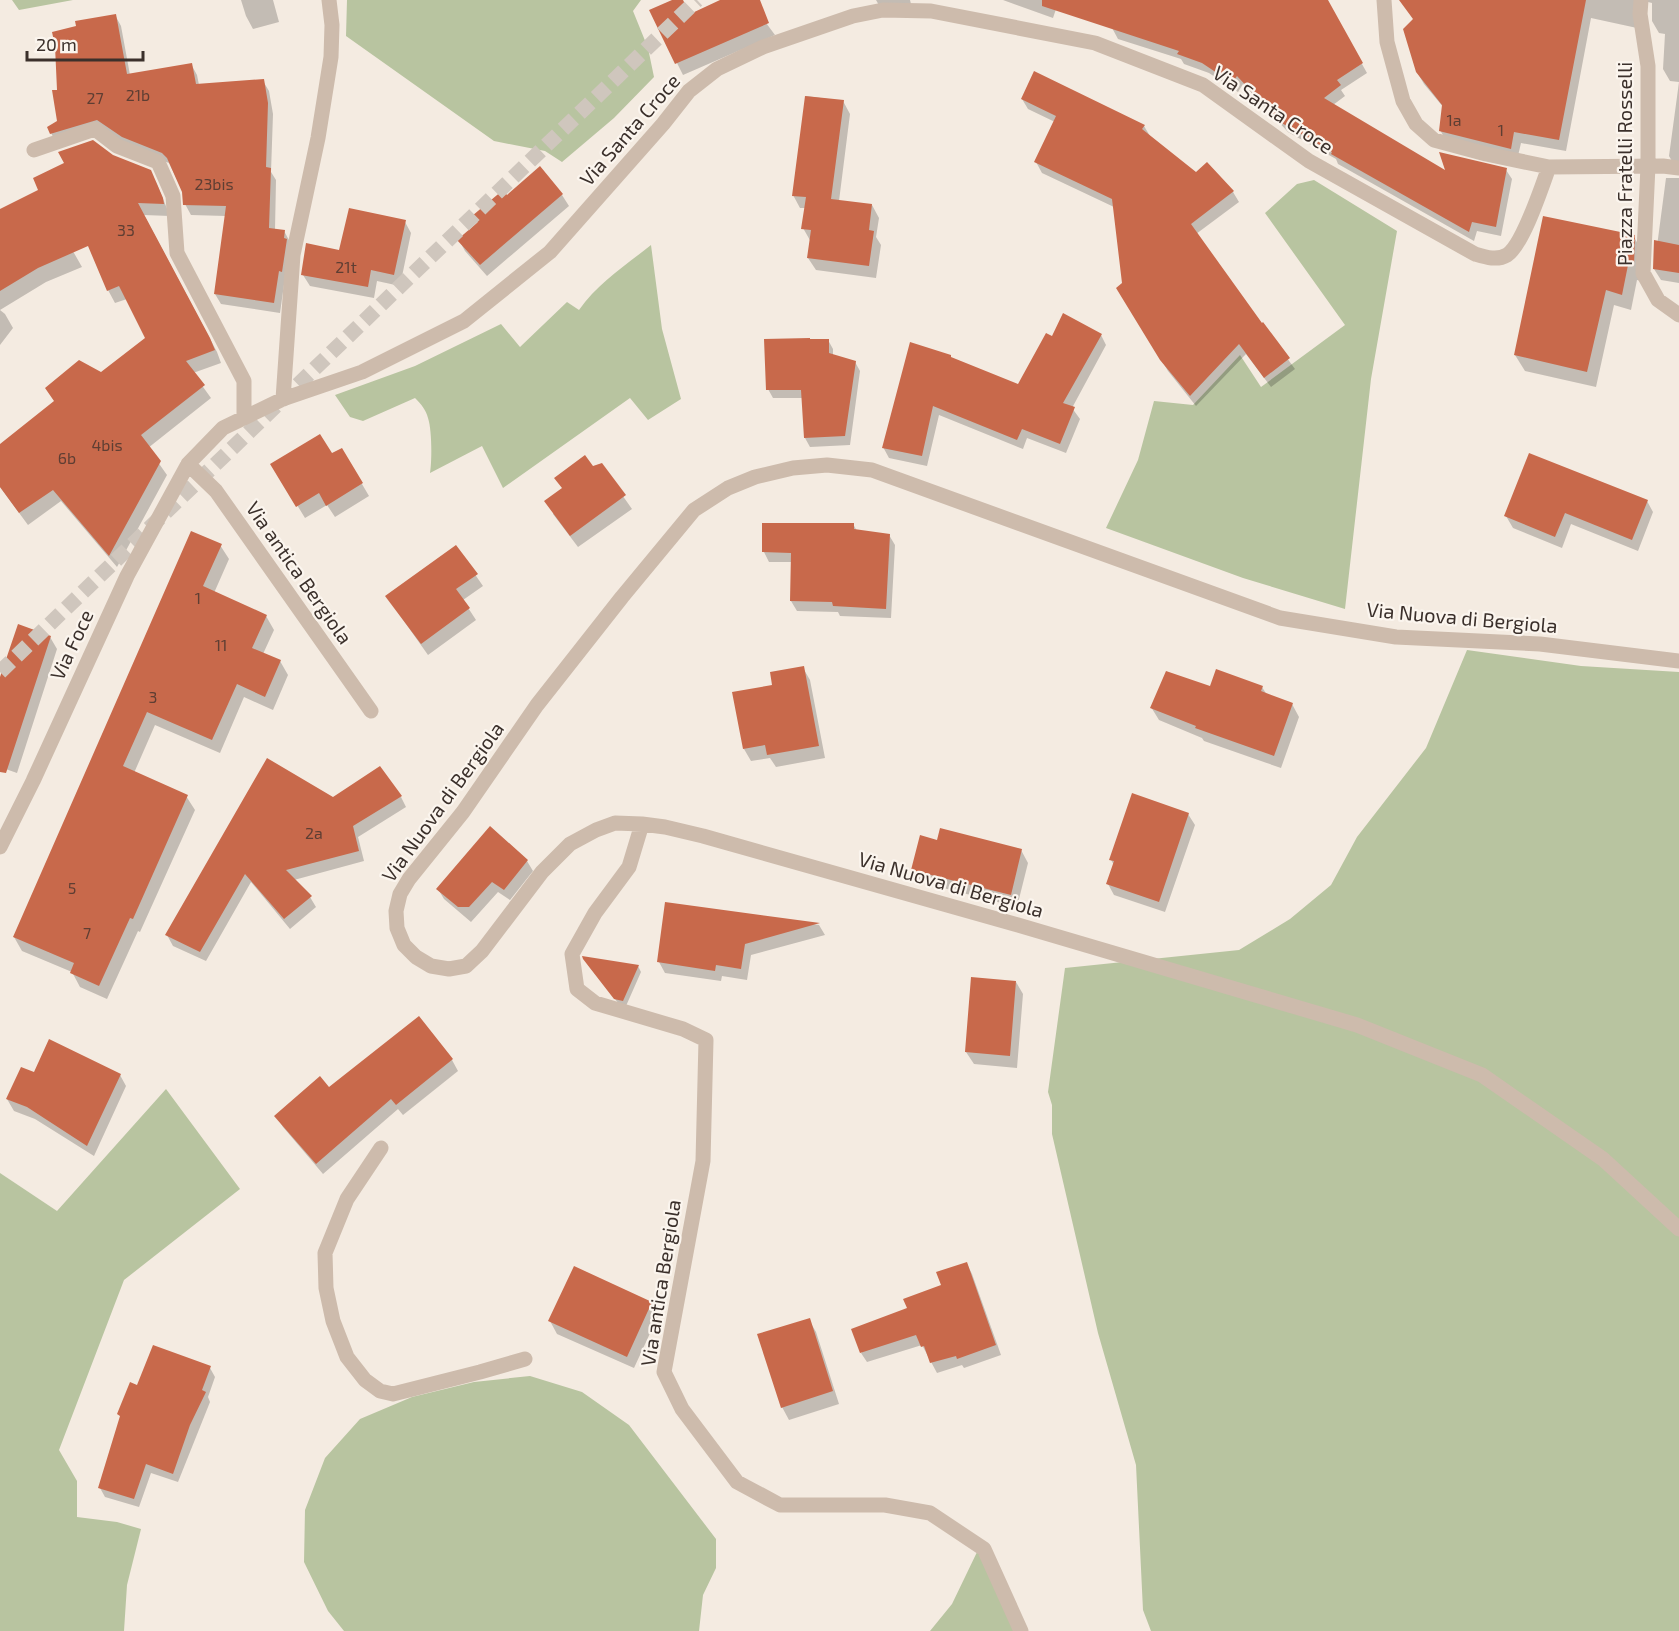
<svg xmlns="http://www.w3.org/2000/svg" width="1679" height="1631" font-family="'Exo 2',sans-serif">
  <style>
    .green { fill: #b8c4a0 }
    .shadow { fill: #0003 }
    .building { fill: #c8694b }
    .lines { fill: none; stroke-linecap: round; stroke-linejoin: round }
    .major-tunnel { stroke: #cfc6bd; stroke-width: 15; stroke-dasharray: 15 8; stroke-linecap: butt }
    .minor { stroke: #cdbbac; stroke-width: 15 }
    .labels { text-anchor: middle; stroke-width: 4.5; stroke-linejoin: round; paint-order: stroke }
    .number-label { font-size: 16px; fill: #5e3e33 }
    .street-label { font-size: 20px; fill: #3b302b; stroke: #fbf5ee }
  </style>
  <rect width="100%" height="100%" fill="#f4ebe1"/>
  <path class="green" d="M12,0H73L19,10Z
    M347,0H641L633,11L648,48L654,77L614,118L562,162L545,151L494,141L346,36Z
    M1314,180L1397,231L1371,379L1345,609L1243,578L1106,528L1138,460L1154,401L1193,405L1240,355L1261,387L1345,325L1265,213L1297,184Z
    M651,245L662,329L681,399L648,420L630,398L503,488L482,446L430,473C432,461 432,430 428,418C426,410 421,404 415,398L363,421L350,417L335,395L415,366L501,324L520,347L567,302L579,310C597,284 626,265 651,245Z
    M1467,650L1581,666L1679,672V1631H1151L1143,1610L1136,1465L1098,1333L1052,1134V1105L1048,1092L1065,968L1239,950L1290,919L1331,885L1357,837L1426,748Z
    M166,1089L240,1189L124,1280L59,1450L77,1481V1517L117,1522L141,1529L127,1585L124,1631H0V1173L57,1211Z
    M530,1376L582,1392L629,1425L716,1539V1568L703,1595L699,1631H344L328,1611L304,1562L305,1510L325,1458L360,1419L412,1397L474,1382Z
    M978,1550L1026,1631H930L952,1604Z"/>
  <path class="shadow" d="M241,0H273L279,22L253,29L246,16Z
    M675,0H681L690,15L724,0H749L775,35L683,75L651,11Z
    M876,0H910L911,4L880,7Z
    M1003,0H1059L1053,18Z
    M1097,0H1326L1367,73L1341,90L1345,96L1333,105L1448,174L1506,170L1512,179L1501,236L1477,231L1474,241L1338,164L1336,159L1288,132L1243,84L1238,92L1209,73L1184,64L1181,59L1118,39Z
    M1401,0H1679V82L1670,81L1663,69L1665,34L1659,33L1652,21V3L1648,2L1637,28L1591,18L1566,151L1521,143L1517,160L1447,142L1440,130L1444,108L1424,84L1417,72L1414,20Z
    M115,15L121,26L130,75L191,64L197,75L199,85L263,81L269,91L273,114L271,172L276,180L275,230L284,231L290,242L280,313L221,304L215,294L226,216L191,215L185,204L183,192L169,163L129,148L104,129L57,144L51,133L59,122V91Z
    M1679,82V169L1676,168L1669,156Z
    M806,96L843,101L850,114L839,201L872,205L879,218L876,237L881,245L876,278L816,270L808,258L811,242L803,228L806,208H800L793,195Z
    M1022,99L1144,126L1150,136L1196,174L1233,192L1239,202L1196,234L1295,369L1271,387L1246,354L1196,406L1168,371L1118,288L1124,284L1114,207L1042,173L1036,162L1055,122L1028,109Z
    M112,156L150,171L157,184L170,216L144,215L217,352L221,363L193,373L211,398L148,448L167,475L117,567L61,501L28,525L0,487V457L147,338L127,299L115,303L108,290Z
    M540,168L562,195L569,206L487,276L465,251L459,240L478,224L474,216L506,197Z
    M1666,178H1679V283L1661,280L1654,269Z
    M30,196L74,253L82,267L46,282L0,310L5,314L13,328L0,345V210Z
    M405,222L411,233L400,286L377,281L374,298L310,286L303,275L341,252Z
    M1634,237L1643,253L1642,281L1637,280L1631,310L1614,305L1596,387L1525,371L1515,355Z
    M1101,335L1106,345L1072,408L1080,419L1066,453L1027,438L1023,449L939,415L927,466L889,458L883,447L952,359L1019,386L1053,338Z
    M828,340L833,349V356L855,362L860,371L850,445L810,447L805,438L803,398H773L768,389Z
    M342,450L369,496L335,517L327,505L305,518L272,464L331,456Z
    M601,465L632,509L578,547L553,514L592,468Z
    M1647,501L1653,512L1638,551L1571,524L1562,548L1513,528L1506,516Z
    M853,524L857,531L889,535L895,545L891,618L840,616L838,612L797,611L791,601L793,562H769L764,552Z
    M220,545L229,559L214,593L266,616L274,630L263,654L280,661L288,675L273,710L244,697L220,753L155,725L134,773L186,796L195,810L140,932L138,931L107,999L80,987L72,972L22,951L14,937Z
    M456,547L483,586L463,600L476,620L428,655L394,607Z
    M50,637L57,649L17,773L0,767V682Z
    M803,668L810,680L825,758L776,767L770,758L751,761L744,749L774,686Z
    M1262,687L1267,695L1292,704L1299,717L1281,768L1204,741L1202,738L1159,720L1151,707L1211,688Z
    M401,797L406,807L358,837L364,861L294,880L310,897L316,907L290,929L251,882L206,961L173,946L167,935L333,799Z
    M1188,814L1195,825L1165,912L1114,895L1108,884L1114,865L1111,860Z
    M938,842L1021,850L1028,863L1017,907L920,882L913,869Z
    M527,861L533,871L510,900L498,892L471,922L444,899L438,889Z
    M667,904L819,925L825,935L751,955L747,980L722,976L721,981L665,973L659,962Z
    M588,965L638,966L641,972L626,1006L619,1004Z
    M1016,982L1023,994L1017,1068L974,1064L966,1052Z
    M419,1018L452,1060L458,1071L403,1115L398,1109L323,1174L283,1127L276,1116L329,1089Z
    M34,1074L120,1075L126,1086L94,1156L35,1119L14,1111L7,1099Z
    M967,1264L972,1274L1001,1355L964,1368L962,1365L937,1373L922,1345L867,1362L861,1353L908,1309L943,1286Z
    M651,1303L658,1316L634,1368L557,1334L550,1321Z
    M809,1320L816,1332L839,1404L789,1420L782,1407Z
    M210,1368L215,1377L208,1397L210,1402L178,1482L151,1473L139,1507L105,1497L100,1488L121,1418L119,1414L138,1387Z"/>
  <path class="building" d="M672,0H683L690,14L720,0H760L769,23L675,64L649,10Z
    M1042,0H1328L1363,63L1337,80L1341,85L1324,98L1445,170L1439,152L1507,168L1496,227L1472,222L1469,232L1331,154L1332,152L1280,122L1237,76L1232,83L1202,63L1177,54L1179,51L1042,6Z
    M1399,0H1586L1559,140L1514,132L1511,149L1439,131L1442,105L1416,72L1403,29L1413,19Z
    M116,14L127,74L192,63L196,84L264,79L268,103L266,167L271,168L269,228L285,230L284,238L287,239L282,272L279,271L274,303L214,294L226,206L183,205L182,192L167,158L162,153L122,137L97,120L50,134L47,127L57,121L52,90H57L55,46L52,32L76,26L75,21Z
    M1034,71L1145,125L1142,129L1196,172L1207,162L1234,191L1191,224L1262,323L1263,322L1290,358L1264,378L1239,344L1190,396L1160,360L1116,288L1122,283L1112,199L1034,162L1056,116L1021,99Z
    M805,96L844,100L831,199L872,204L869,230L874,231L869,266L807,258L811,230L801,229L806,197L792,196Z
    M93,140L113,155L151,170L163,198L164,204L138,203L210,338L215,350L186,361L205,385L141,435L161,461L109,556L53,490L19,513L0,487V444L54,401L45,388L79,360L101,372L145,338L119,286L107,291L88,246L38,268L0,291V209L38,190L33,178L64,163L58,152Z
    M540,166L563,194L480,265L457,240L478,222L472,216L503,190L507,195Z
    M349,208L406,220L394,275L371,270L368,287L301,275L306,243L339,250Z
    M1543,216L1635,235L1634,266L1628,265L1622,295L1606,290L1587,372L1514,355Z
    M1654,240L1679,245V273L1653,269Z
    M1063,313L1102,334L1063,403L1075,407L1060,444L1022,429L1017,440L933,406L922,456L882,448L910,342L951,355V357L1018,384L1046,333L1052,336Z
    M810,338V339H829V353L856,361L845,436L804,438L801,390H766L764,339Z
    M320,434L332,453L342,448L363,483L326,506L319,493L296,507L270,464Z
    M1529,453L1648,500L1632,540L1565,513L1555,537L1504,516Z
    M585,455L593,466L602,463L626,495L570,536L544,501L562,488L554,478Z
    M762,523H854V529L890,534L886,609L833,606L832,602L790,601L791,553L762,552Z
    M191,531L222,544L203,586L267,615L252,648L281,660L265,697L237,684L212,740L147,712L123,766L188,795L133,919L130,918L99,986L70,973L74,963L13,937Z
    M456,545L478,574L456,589L470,608L421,644L385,596Z
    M18,624L51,636L6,773L0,772V677Z
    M804,666L819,746L767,755L765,745L743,749L732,692L772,685L770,672Z
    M1216,669L1263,686L1261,691L1293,703L1274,756L1195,728L1196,726L1150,708L1166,671L1210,686Z
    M267,758L333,797L380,766L402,796L353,826L359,851L286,870L312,896L284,919L245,874L200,952L165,935Z
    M1132,793L1189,813L1159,902L1106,884L1114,861L1109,860Z
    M490,826L528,860L504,890L492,882L469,907H458L436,889Z
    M940,828L1022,849L1011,895L911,870L920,835L937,840Z
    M665,902L820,923L745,944L741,969L716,965L715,971L657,962Z
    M582,956L639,965L623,1001L614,999L583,959Z
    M971,977L1016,981L1010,1056L965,1052Z
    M419,1016L453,1059L396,1105L391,1099L316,1164L274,1116L320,1076L329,1087Z
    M49,1039L121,1074L87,1146L27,1107L6,1099L21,1067L34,1072Z
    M967,1262L996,1345L957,1359L956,1356L930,1363L924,1346L921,1347L916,1335L860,1353L851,1329L907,1308L903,1299L941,1285L936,1272Z
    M574,1266L652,1302L627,1357L548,1321Z
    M810,1318L833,1391L781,1408L757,1334Z
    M153,1345L211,1366L202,1390L206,1392L190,1425L173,1474L146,1464L134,1499L98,1488L120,1416L117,1414L130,1382L137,1385Z"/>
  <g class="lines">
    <path class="major-tunnel" d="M0,672L697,0"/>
    <path class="minor" d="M1384,0L1387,42L1403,101L1416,124L1434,140L1486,154L1549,167L1663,166L1679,168
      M1641,0L1640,14L1648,66V166L1643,273L1658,300L1679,315
      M34,150L95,129L117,146L158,162L173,196L177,253L244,381V418
      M283,399L293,255L318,138L331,57L332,25L329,0
      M188,464L216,491L371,711
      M1679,661L1540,644L1396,637L1280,618L872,470L827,465L793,468L755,477L728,488L694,510L622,597L537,705L463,812L409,879L400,894L396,911L397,928L404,945L416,957L431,966L449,969L466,966L482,951L542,872L570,844L596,830L615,823L642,824L665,827L703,836L1018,925L1357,1025L1482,1075L1603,1159L1679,1229
      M642,824L629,867L595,913L572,954L577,989L595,1003L683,1029L706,1040L703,1161L664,1372L682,1409L737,1482L780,1505H885L930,1513L984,1549L1021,1631
      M0,847L33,781L127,576L188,464L223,428L283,399L362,372L464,321L550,252L663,124L689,91L717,69L763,47L853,16L883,10L931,11L1095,43L1203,85L1309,161L1475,254C1485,257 1497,261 1507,255C1523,245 1542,186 1549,167
      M381,1148L347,1199L325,1253L326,1288L333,1321L347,1357L365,1380L380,1391L393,1394L480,1372L525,1359"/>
  </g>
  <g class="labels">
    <g class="number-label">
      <text x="138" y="101">21b</text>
      <text x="95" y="104">27</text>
      <text x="1454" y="126">1a</text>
      <text x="1501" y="136">1</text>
      <text x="214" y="190">23bis</text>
      <text x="126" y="236">33</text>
      <text x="346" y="273">21t</text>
      <text x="107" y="451">4bis</text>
      <text x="67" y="464">6b</text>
      <text x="198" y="604">1</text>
      <text x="221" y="651">11</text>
      <text x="153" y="703">3</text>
      <text x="314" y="839">2a</text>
      <text x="72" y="894">5</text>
      <text x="87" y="939">7</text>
    </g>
    <g class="street-label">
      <text transform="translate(1273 110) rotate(34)" y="7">Via Santa Croce</text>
      <text transform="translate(630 130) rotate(-49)" y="7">Via Santa Croce</text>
      <text transform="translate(1625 164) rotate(-90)" y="7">Piazza Fratelli Rosselli</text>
      <text transform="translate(299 573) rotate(55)" y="7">Via antica Bergiola</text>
      <text transform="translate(1462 618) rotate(5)" y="7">Via Nuova di Bergiola</text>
      <text transform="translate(72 645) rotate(-65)" y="7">Via Foce</text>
      <text transform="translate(443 802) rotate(-54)" y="7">Via Nuova di Bergiola</text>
      <text transform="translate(951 885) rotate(16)" y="7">Via Nuova di Bergiola</text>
      <text transform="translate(661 1283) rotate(-81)" y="7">Via antica Bergiola</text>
    </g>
  </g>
  <path d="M27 51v9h116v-9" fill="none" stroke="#3b302b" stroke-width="3"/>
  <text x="36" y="51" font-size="18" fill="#3b302b" stroke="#fbf5ee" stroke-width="4.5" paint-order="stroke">20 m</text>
</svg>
